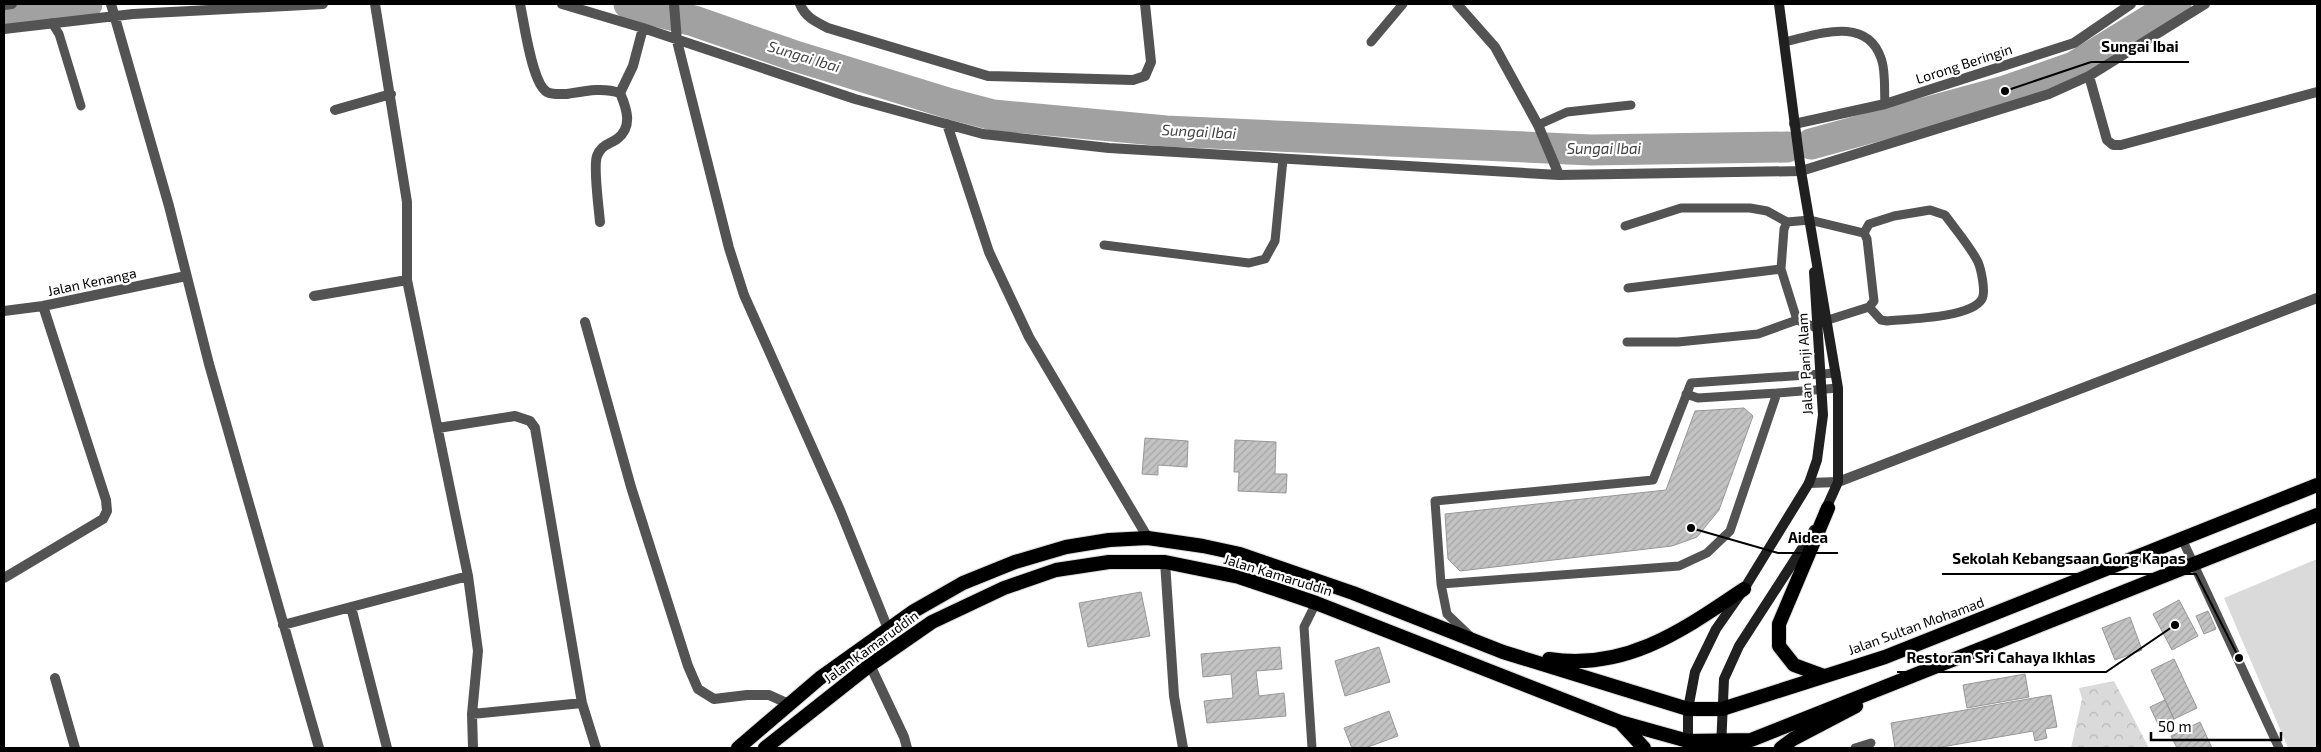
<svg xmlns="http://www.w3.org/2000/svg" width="2321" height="752" font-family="'Exo 2',sans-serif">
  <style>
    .forest { fill: url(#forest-crowns) }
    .park { fill: #dadada }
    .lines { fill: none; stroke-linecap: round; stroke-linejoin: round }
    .river { stroke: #a1a1a1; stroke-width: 31 }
    .building { fill: url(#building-hatch); stroke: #979797 }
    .trunk-casing { stroke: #dbdbdb; stroke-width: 16 }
    .service { stroke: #535353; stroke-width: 9 }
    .minor { stroke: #535353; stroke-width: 10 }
    .secondary { stroke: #202020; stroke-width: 10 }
    .trunk { stroke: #000; stroke-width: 14 }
    .labels { text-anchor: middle; stroke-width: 4.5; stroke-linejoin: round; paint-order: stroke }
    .street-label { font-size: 14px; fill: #000; stroke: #fff }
    .water-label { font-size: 15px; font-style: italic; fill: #424242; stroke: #fff }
    .leader { fill: none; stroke: #000; stroke-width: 2 }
    .callout-dot { fill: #000; stroke: #fff; stroke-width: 2 }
    .callout-label { font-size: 15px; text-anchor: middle; font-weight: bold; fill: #000; stroke: #fff; stroke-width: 4.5; stroke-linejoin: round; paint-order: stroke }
  </style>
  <defs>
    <pattern id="forest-crowns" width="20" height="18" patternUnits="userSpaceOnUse" patternTransform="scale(1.25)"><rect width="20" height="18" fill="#dadada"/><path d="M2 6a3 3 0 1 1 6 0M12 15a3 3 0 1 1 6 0" fill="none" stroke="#b9b9b9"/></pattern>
    <pattern id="building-hatch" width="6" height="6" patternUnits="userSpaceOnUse" patternTransform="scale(1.25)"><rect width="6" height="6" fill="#c3c3c3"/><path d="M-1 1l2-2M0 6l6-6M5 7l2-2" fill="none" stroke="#a6a6a6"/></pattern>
  </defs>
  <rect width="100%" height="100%" fill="#fff"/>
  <path class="forest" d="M2114,681L2149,748H2071L2082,699L2079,688Z"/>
  <path class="park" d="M2317,559V748H2288L2224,598Z"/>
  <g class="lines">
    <path class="river" d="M629,4L694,21L792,55L951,104L993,115L1166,131L1591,150L1787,147
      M4,16L87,4
      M1811,144L2005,91L2074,67L2176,4"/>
  </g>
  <path class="building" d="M1744,408L1753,416L1719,510L1697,537L1672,546L1460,571L1448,559L1445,514L1666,490L1695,411Z
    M1145,438L1188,441L1187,467L1158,465V475L1142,474Z
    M1235,440L1276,442L1275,474H1287L1286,493L1238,491L1239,472H1234Z
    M1141,592L1150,636L1088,647L1079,603Z
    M2179,600L2198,636L2172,650L2153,614Z
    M2208,611L2216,629L2204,634L2196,616Z
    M2130,617L2142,650L2115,660L2102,628Z
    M1280,647L1282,669L1256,671L1259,696L1284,693L1286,716L1207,723L1204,701L1233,698L1231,674L1203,677L1201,654Z
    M1379,647L1390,682L1345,696L1335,661Z
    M2174,659L2197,708L2174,719L2151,670Z
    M2025,674L2029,697L1967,708L1963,685Z
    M2051,695L2057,727L2045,729L2047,738L2035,741L2033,731L1936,748H1895L1891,723Z
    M2165,700L2174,719L2159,726L2150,707Z
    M1389,711L1398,736L1365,748H1352L1344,728Z
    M2200,722L2212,748H2177L2171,736Z"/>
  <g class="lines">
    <defs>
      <path id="trunk" d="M1549,659C1626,671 1683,630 1744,589
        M1824,676L1794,665L1779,646V624L1828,508
        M1621,723L1644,748
        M738,748L820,678L914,611L963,583L1015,562L1066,547L1109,540L1148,538L1203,546L1240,554L1353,593L1503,652L1688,709H1722L1885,657L2317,485
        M765,748L870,665L932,622L1004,588L1056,570L1109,562H1165L1239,577L1316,603L1620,722L1688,741L1751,740L2317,515
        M1781,748L1793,739L1856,706"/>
    </defs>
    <use href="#trunk" class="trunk-casing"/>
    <path class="service" d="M52,23L59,34L81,106
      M1371,42L1403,4
      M1784,42C1817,35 1866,15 1881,58C1886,71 1884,90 1885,104
      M1538,125L1567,112L1631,105
      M1787,222L1784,229L1781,269L1797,320L1817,328
      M1625,226L1681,208H1750L1767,211L1787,222L1810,220L1864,233L1867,239L1874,301L1869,307L1828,320
      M1864,233L1869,224L1894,216L1930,210L1945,215C1956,230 1970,246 1978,262C1981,269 1986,292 1982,299C1971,318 1908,319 1887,321L1881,320L1869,307
      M1104,245L1249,263L1265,259L1275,241L1283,159
      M1628,288L1781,269
      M1627,342H1678L1758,334L1797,320
      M1836,373L1691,383L1653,480L1435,501L1441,584L1679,566L1707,553L1730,531L1777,393L1838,388
      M1686,394L1698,398L1777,393
      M2182,539L2279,748
      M1441,584L1447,614L1470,636
      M1312,748L1304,627L1316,603
      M1855,748L1871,743"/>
    <path class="minor" d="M111,4L169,206L209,364L319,748
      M375,4L407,202V280L468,576L478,651L472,714L473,748
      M520,4C524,22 532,84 547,92C553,95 561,94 567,94C585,91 603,87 620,93C627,109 633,127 617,139C608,145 601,145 597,156C593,167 599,209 600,222
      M562,4L643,28L855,99L983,134L1109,148L1559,175L1801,171L2049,94L2089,76L2205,4
      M674,4L677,41L729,248L744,295L840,510L888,629
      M800,4C805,17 816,22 828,28L988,76L1133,80L1145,76L1151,62L1145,4
      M1457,4L1495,47L1538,125L1559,175
      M4,5L12,4
      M4,29L133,14L323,4
      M2089,76L2107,140L2113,145H2121L2317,92
      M620,93L633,66L643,28
      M335,110L391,94
      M947,124L989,252L1029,337L1148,538
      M1794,124L1885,104L2074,43L2131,4
      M314,296L407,280
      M4,311L43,306L186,276
      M585,322L631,487L688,666L698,689L714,699L747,695H769L789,704
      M438,428L515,416L530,421L535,428L582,703
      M1809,483L1838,482L2317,298
      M1165,562L1174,696L1183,748
      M4,578L103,519L107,511L106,500L43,306
      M351,607L387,748
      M283,625L468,576
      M870,665L904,737L907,748
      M55,678L75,748
      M472,714L582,703L596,748"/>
    <path class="secondary" d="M1779,4L1801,171L1838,388V482L1824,513
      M1688,748V709L1695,672L1716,629L1744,589L1809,483L1817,460L1823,415L1814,272
      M1721,748L1724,679L1739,646L1814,530"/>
    <use href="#trunk" class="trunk"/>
  </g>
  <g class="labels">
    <g class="street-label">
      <text transform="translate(1964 64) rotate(-18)" y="5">Lorong Beringin</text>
      <text transform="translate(92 282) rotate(-12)" y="5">Jalan Kenanga</text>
      <text transform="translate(1805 364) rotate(-93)" y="5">Jalan Panji Alam</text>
      <text transform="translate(1278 575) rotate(17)" y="5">Jalan Kamaruddin</text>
      <text transform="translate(1916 626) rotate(-20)" y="5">Jalan Sultan Mohamad</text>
      <text transform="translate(871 647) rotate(-36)" y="5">Jalan Kamaruddin</text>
    </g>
    <g class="water-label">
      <text transform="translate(804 57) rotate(17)" y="5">Sungai Ibai</text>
      <text transform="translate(1199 132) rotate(3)" y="5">Sungai Ibai</text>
      <text x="1604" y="154">Sungai Ibai</text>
    </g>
  </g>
  <path class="leader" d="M2005 91L2091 62H2189M1691 528L1778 553H1838M2239 658L2196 574H1942M2175 625L2106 672H1897"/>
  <g class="callout-dot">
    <circle cx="2005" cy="91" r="5"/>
    <circle cx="1691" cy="528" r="5"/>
    <circle cx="2239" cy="658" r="5"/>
    <circle cx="2175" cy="625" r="5"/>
  </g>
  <g class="callout-label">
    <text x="2140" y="52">Sungai Ibai</text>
    <text x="1808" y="543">Aidea</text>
    <text x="2069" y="564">Sekolah Kebangsaan Gong Kapas</text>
    <text x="2001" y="663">Restoran Sri Cahaya Ikhlas</text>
  </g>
  <rect width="2321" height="752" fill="none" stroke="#000000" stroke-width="10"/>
  <path d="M2151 732v8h130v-8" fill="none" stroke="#000000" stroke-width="2.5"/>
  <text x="2158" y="732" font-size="15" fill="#000000" stroke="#ffffff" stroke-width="4" paint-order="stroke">50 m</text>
</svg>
